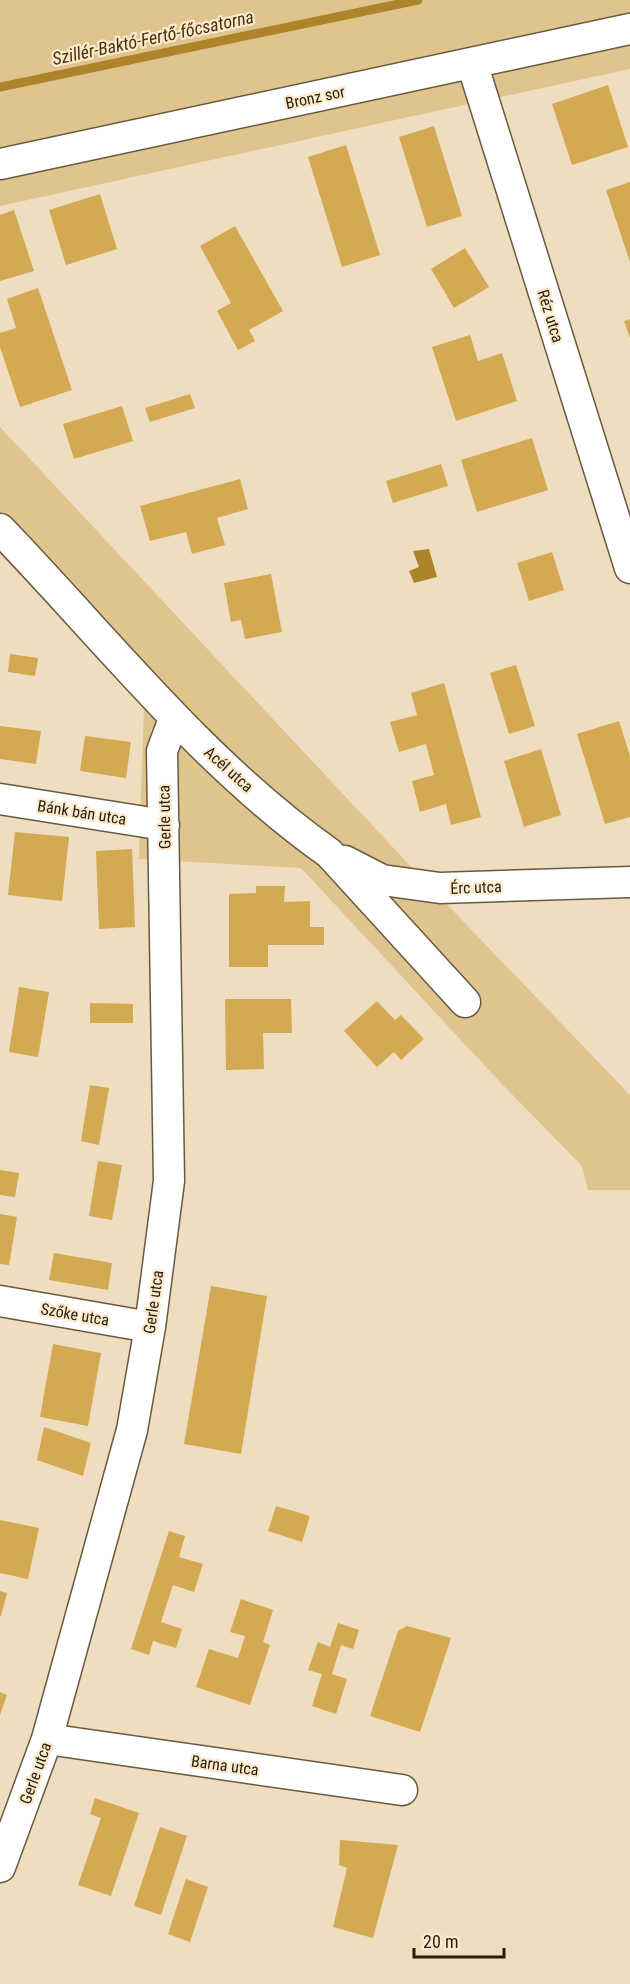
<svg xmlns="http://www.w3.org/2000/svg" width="630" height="1984" font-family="'Roboto Condensed',sans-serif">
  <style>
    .green { fill: #e0c48f }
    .water { fill: #ad8429 }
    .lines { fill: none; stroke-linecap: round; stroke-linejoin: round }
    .stream { stroke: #ad8429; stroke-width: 9 }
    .building { fill: #d4a953 }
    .minor-casing { stroke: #685a3e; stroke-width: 33 }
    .minor { stroke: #fff; stroke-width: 30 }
    .labels { text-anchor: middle; stroke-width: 4.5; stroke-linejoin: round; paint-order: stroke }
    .street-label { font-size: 16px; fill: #251f13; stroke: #fceacb }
    .water-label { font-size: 18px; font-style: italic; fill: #45340e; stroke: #fceacb }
  </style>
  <rect width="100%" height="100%" fill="#eeddbe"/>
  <path class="green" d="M0,0H630V69L0,206Z
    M0,427L415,871L630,1095V1190H588L582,1166L499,1081L301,868L139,859L144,706L0,554Z"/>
  <path class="water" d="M429,549L437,577L414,583L409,571L419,567L413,551Z"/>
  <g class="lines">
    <path class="stream" d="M0,87L418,0"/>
  </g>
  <path class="building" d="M608,85L628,147L572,165L552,104Z
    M434,126L462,216L427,227L399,137Z
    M346,145L380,255L342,267L308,157Z
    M630,182V262L606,190Z
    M100,194L117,249L66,265L49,210Z
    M14,210L34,271L0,281V215Z
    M235,226L283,311L249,330L255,341L238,350L217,311L231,303L200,246Z
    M465,248L489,287L454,308L431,269Z
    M38,288L72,390L20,407L0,347V333L16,328L7,299Z
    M630,319V338L624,321Z
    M470,335L478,361L502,353L517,401L456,421L432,347Z
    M190,394L195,408L150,422L145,408Z
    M122,406L133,441L74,459L63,424Z
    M532,438L548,490L477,512L461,460Z
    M441,464L448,486L393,503L386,481Z
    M240,479L248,509L217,518L225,545L192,554L186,532L150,541L140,506Z
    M552,552L564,590L529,601L517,563Z
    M271,574L282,632L245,639L241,620L231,622L224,583Z
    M10,654L38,658L35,676L8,672Z
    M516,665L535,726L509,734L490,673Z
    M444,683L481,817L451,825L446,804L420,812L412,781L434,775L426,744L399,752L390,722L417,715L411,693Z
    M619,721L630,756V817L605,824L577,734Z
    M0,726L41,731L36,764L0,759Z
    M85,736L131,742L126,778L80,771Z
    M541,749L561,815L524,827L504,761Z
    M15,832L69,837L62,901L8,895Z
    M132,849L135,927L99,929L96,851Z
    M256,886H285L284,902L310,901V927H324V945H268V967H229V894L256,893Z
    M19,987L49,992L38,1057L9,1052Z
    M225,999H291L292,1033H263L264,1069L226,1070Z
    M377,1001L395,1020L401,1015L424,1039L401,1060L394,1052L377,1067L344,1031Z
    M90,1003L133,1004V1023H90Z
    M90,1085L109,1088L99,1145L81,1141Z
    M98,1161L122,1165L112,1220L89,1216Z
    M0,1170L19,1173L15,1197L0,1195Z
    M0,1214L17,1217L9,1265L0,1264Z
    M54,1253L112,1263L108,1290L49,1280Z
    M211,1286L267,1296L241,1454L184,1444Z
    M53,1344L101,1353L88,1426L40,1417Z
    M44,1427L91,1443L83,1476L37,1460Z
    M276,1506L310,1516L302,1542L268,1531Z
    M0,1520L39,1528L28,1579L0,1573Z
    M169,1531L185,1536L179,1557L203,1564L194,1592L173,1585L161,1622L182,1629L176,1648L153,1641L149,1655L131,1649Z
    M0,1591L7,1593L1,1616H0Z
    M241,1599L273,1610L263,1642L270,1645L250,1705L196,1687L209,1649L238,1658L245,1636L230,1632Z
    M338,1623L359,1630L353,1649L341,1645L332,1674L347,1679L336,1714L312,1706L322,1674L308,1670L318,1642L330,1647Z
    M407,1626L451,1638L420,1732L370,1716L398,1631Z
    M0,1692L7,1695L0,1715Z
    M95,1798L139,1813L111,1896L78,1885L101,1818L90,1814Z
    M160,1827L187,1836L161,1915L134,1906Z
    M340,1840L398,1845L373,1938L333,1927L347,1868L339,1865Z
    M186,1879L208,1887L190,1942L168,1934Z"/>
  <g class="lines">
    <defs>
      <path id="minor" d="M472,63L630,568
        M0,164L630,29
        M0,529C106,639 203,764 329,853L465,1002
        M0,799L164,825
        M345,861L382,880L440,888L630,882
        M0,1301L150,1327
        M47,1739L402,1790
        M0,1867L47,1739L132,1430L150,1327L169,1181L162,751L174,719"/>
    </defs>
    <use href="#minor" class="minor-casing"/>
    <use href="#minor" class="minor"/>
  </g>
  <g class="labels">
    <g class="street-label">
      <text transform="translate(315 97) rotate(-12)" y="6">Bronz sor</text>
      <text transform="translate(551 316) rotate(73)" y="6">Réz utca</text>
      <text transform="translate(229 769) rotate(42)" y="6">Acél utca</text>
      <text transform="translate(82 812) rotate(9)" y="6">Bánk bán utca</text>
      <text transform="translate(164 817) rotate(-91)" y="6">Gerle utca</text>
      <text transform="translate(476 887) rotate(-2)" y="6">Érc utca</text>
      <text transform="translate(153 1302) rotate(-82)" y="6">Gerle utca</text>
      <text transform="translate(75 1314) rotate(10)" y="6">Szőke utca</text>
      <text transform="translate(225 1765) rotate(8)" y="6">Barna utca</text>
      <text transform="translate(35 1773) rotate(-70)" y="6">Gerle utca</text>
    </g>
    <g class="water-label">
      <text transform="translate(153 38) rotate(-12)" y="6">Szillér-Baktó-Fertő-főcsatorna</text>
    </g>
  </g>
  <path d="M414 1948v9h90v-9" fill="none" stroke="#251f13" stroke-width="3"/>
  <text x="423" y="1948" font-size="18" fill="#251f13" stroke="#fceacb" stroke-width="4.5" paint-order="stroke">20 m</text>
</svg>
